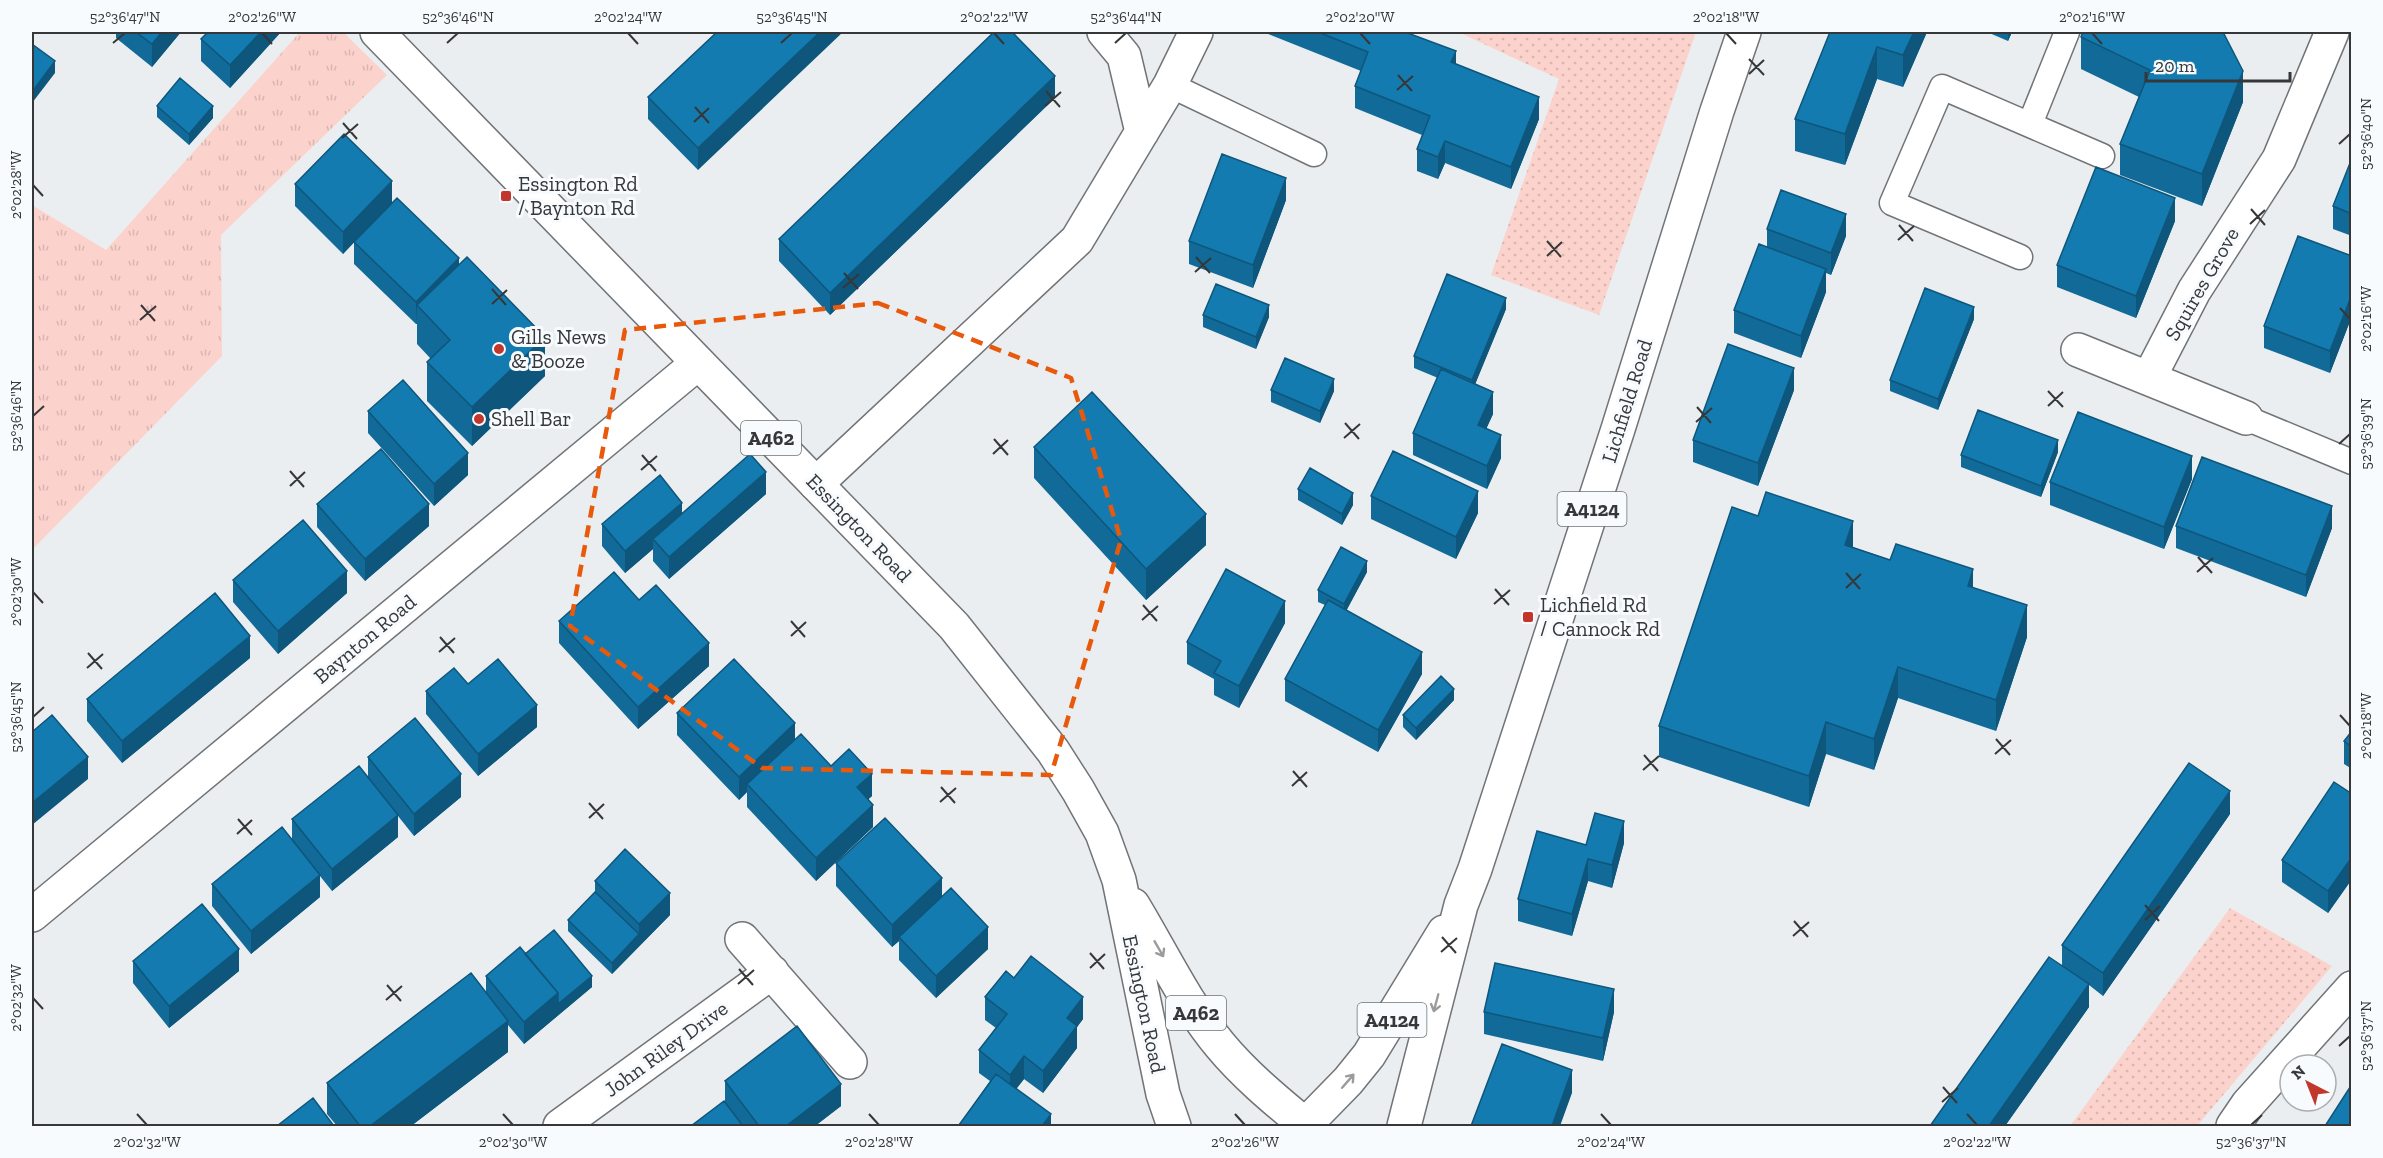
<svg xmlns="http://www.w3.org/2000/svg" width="2383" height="1158" font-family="'Zilla Slab',serif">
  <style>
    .grass { fill: url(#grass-dots) }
    .park { fill: url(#park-tufts) }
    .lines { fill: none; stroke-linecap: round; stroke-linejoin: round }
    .lane-casing { stroke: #717477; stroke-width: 27 }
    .street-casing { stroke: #717477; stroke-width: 36 }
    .primary-casing { stroke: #717477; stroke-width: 36 }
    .lane { stroke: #fff; stroke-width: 24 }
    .street { stroke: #fff; stroke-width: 33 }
    .primary { stroke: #fff; stroke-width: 33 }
    .wall { fill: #116a97 }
    .shaded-wall { fill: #0e567b }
    .building { fill: #147bb0; stroke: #0e567b; stroke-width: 1.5 }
    .oneway { stroke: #9a9b9c }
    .marked { fill: none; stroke: #e8590c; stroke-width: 4.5; stroke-dasharray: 12 8; stroke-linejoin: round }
    .ticks { fill: none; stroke: #363738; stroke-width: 2 }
    .poi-dot { fill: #c3362c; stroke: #f7fbfe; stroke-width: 2 }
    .labels { text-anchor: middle; stroke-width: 6; stroke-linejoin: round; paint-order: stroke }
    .shield { fill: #f7fbfe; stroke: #707273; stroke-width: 1.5 }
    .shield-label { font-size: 20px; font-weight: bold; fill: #363738 }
    .poi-label { font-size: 21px; fill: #363738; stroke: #f7fbfe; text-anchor: start }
    .street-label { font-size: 21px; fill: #363738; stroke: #f7fbfe }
    .neatline { fill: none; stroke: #363738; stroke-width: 2 }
    .ticks-label { font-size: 15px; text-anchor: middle; fill: #363738 }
  </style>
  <defs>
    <pattern id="grass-dots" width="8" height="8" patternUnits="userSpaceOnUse" patternTransform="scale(1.5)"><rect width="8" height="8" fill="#fcd3cc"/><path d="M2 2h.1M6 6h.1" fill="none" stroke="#d9b6b0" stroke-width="1.8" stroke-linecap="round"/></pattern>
    <pattern id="park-tufts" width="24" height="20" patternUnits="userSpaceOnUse" patternTransform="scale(1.5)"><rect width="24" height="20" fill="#fcd3cc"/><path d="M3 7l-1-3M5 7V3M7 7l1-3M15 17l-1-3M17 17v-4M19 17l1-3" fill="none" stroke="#d9b6b0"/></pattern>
  </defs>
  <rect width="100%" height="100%" fill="#eaeef0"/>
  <path class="grass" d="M1458,32H1696L1599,315L1491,275L1559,79Z
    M2230,908L2332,966L2197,1126H2070Z"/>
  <path class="park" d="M300,32H343L387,75L221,235L222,356L32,550V205L106,250Z"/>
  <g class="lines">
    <defs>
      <path id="lane" d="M1170,85L1314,154
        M2030,124L2067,32
        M2020,257L1892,203L1942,87L2102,156
        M2246,418L2352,462"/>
      <path id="street" d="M1104,32L1124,56L1142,132
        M2078,350L2246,418
        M2149,378L2194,291L2279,159L2332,32
        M816,484L1077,240L1170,85L1196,32
        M32,915L698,363
        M742,939L850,1062
        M560,1126L772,972
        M2233,1126L2248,1104L2352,988"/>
      <path id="primary" d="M377,32L954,626L1053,751L1078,790L1102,833L1119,880L1163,1094L1174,1126
        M1133,905C1161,951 1185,1003 1220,1045C1244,1074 1274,1099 1303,1123
        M1307,1123L1348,1081L1369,1055L1444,932
        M1404,1126L1461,905L1475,869L1618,429L1717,111L1744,32"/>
    </defs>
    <use href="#lane" class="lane-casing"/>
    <use href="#street" class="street-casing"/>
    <use href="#primary" class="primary-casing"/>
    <use href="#lane" class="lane"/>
    <use href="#street" class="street"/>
    <use href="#primary" class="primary"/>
  </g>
  <path class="wall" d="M116,32H181L152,67L116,38Z
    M208,32H281L230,88L201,61V39Z
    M717,32L698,170L648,119V97Z
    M1263,32H1405L1539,119L1511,189L1445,163L1438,179L1417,171V149L1422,135L1355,108V86L1361,71Z
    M1830,32H1927L1903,87L1877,79L1845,165L1795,151V119Z
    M1987,32H2012L2008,41Z
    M2081,37L2243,102L2202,206L2120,175V144L2139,97L2081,69Z
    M1055,98L830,315L779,261V239Z
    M157,106L213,118L189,145L157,117Z
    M2352,158V236L2333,229V206Z
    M295,184L392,203L459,265L545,376L472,446L427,401V362L431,359L417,344V324H416L354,264V242L343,254L295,206Z
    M1286,200L1253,288L1189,264V241Z
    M2175,221L2136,318L2057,287V265Z
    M1767,229L1846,236L1831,275L1826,273V292L1801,358L1734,333V310L1767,247Z
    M2352,256V316L2330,373L2264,348V326Z
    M1506,309L1475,384L1493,414L1486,429L1501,458L1487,489L1413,455V433L1438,378L1414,368V356Z
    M1203,315L1269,317L1256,349L1203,327Z
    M1974,319L1938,410L1890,391V380Z
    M1271,390L1334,391L1320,423L1271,402Z
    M1794,390L1758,486L1693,462V440Z
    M368,411L468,475L434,506L368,433Z
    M1034,447L1206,545L1146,600L1034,478Z
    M2058,452L2041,497L1961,467V455Z
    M2192,479L2164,549L2050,505V482Z
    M1298,489L1353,505L1342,525L1298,500Z
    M766,494L669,579L653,561V549L625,573L602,546V524L682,513Z
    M1371,496L1478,513L1456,559L1371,519Z
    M317,504L429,526L365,581L317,527Z
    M2176,526L2332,528L2306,597L2176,548Z
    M1853,547L1973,588L2027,637L1996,731L1898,698L1874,770L1826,754L1809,807L1659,757V726Z
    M1367,572L1346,611L1422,674L1378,752L1285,701V679L1325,605L1318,602V590Z
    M233,580L347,593L278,654L233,602Z
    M639,600L709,666L638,729L559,643V621Z
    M1285,623L1239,708L1214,695V679L1187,664V642Z
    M250,658L122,763L87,721V699Z
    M468,684L537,727L478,776L426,714V691Z
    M1454,700L1416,740L1403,727V715Z
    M677,713L795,740L872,796L868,799L873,827L816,881L747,807V792L739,800L677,735Z
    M2352,731V769L2344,764V741Z
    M368,757L461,797L414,836L398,816V837L332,891L320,876V897L251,954L212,906V884L292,840V819L368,777Z
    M2352,794V879L2328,913L2282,882V860Z
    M2230,814L2103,996L2089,985V1007L2005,1126H1930L2062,966V945Z
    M1624,843L1612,888L1588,881L1572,936L1518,921V899L1586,845Z
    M836,863L942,897L988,949L936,998L899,960V941L892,947L836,886Z
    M595,881L670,915L612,974L568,931V920L595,892Z
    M525,954L592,987L524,1044L508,1025V1052L411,1126H337L327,1114V1083L486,992V976Z
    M133,961L239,971L169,1028L133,983Z
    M1014,978L1083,1019L1077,1027V1048L1043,1093L1024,1079L1016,1089L1051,1126H959V1125L990,1081L979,1073V1050L996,1028L985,1020V997Z
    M1484,1012H1614L1603,1061L1484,1034Z
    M725,1081L841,1106L815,1126H691L725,1102Z"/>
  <path class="shaded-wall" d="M162,32H181L152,67V44Z
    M261,32H281L230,88V65Z
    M820,32H843L698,170V148Z
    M1914,32H1927L1903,87V55Z
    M2008,32H2012L2008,41Z
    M1877,47V79L1845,165V134Z
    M1456,51V73L1451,62Z
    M55,61V73L32,103V92Z
    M2243,71V102L2202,206V174Z
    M1055,76V98L830,315V293Z
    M1539,97V119L1511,189V167Z
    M213,106V118L189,145V134Z
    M1445,141V163L1438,179V157Z
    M1286,178V200L1253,288V265Z
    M392,181V203L343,254V232Z
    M2175,198V221L2136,318V296Z
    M1846,214V236L1831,275V253Z
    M459,258V280L417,305L416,324V302Z
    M1826,269V292L1801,358V336Z
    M2352,294V316L2330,373V351Z
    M1506,298V309L1472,392V380Z
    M1269,305V317L1256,349V337Z
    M1974,307V319L1938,410V399Z
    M545,337V376L472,446V407Z
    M1794,368V390L1758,486V463Z
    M1334,379V391L1320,423V411Z
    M1493,392V414L1478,447V425Z
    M1501,435V458L1487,489V466Z
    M2058,440V452L2041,497V486Z
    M468,453V475L434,506V484Z
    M2192,456V479L2164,549V527Z
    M766,472V494L669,579V557Z
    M1478,491V513L1456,559V537Z
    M1353,493V505L1342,525V514Z
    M682,503V525L653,539V549L625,573V551Z
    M429,504V526L365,581V559Z
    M2332,506V528L2306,597V575Z
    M1206,514V545L1146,600V569Z
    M1853,521V552L1845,545Z
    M1367,561V572L1344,615V604Z
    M1973,569V601L1968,586Z
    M347,571V593L278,654V631Z
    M1285,601V623L1239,708V686Z
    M2027,605V637L1996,731V700Z
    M250,636V658L122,763V741Z
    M709,643V666L638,729V707Z
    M1422,652V674L1378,752V730Z
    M1898,667V698L1874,770V739Z
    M1454,689V700L1416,740V728Z
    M537,705V727L478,776V754Z
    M1826,722V754L1809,807V776Z
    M795,723V746L747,784V792L739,800V777Z
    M88,757V779L32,825V803Z
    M461,774V797L414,836V814Z
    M872,774V796L857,810V787Z
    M2230,791V814L2103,996V973Z
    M873,805V827L816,881V858Z
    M398,815V837L332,891V869Z
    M1624,821V843L1612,888V865Z
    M2352,857V879L2328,913V891Z
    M1588,859V881L1572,936V914Z
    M320,875V897L251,954V931Z
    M942,878V901L899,937V941L892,947V925Z
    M670,893V915L612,974V963L639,934V924Z
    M988,927V949L936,998V976Z
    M239,949V971L169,1028V1006Z
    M592,976V987L524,1044V1022L558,993Z
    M2089,984V1007L2005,1126H1989Z
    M1614,989V1012L1603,1061V1038Z
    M1083,997V1019L1077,1027V1048L1043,1093V1071L1067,1018Z
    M508,1021V1052L411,1126H370Z
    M1024,1056V1079L1010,1097V1075Z
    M1572,1070V1093L1560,1126H1552Z
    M841,1084V1106L815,1126H786Z
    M1051,1114V1126H1042Z"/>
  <path class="building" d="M136,32H162L152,44Z
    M208,32H261L230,65L201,39Z
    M717,32H820L698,148L648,97Z
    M994,32H1012L1055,76L830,293L779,239Z
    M1318,32H1405L1456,51L1451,62L1539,97L1511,167L1445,141L1438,157L1417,149L1430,116L1355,86L1368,52Z
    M1830,32H1914L1903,55L1877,47L1845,134L1795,119Z
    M2083,32H2223L2243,71L2202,174L2120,144L2150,70L2081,37Z
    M32,44L55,61L32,92Z
    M180,78L213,106L189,134L157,106Z
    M344,134L392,181L343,232L295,184Z
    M1222,154L1286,178L1253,265L1189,241Z
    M2352,158V214L2333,206Z
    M2096,167L2175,198L2136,296L2057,265Z
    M1781,190L1846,214L1831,253L1767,229Z
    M397,198L459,258L416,302L354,242Z
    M2298,236L2352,256V294L2330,351L2264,326Z
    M1759,244L1826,269L1801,336L1734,310Z
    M467,257L545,337L472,407L427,362L450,340L417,305Z
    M1447,274L1506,298L1472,380L1414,356Z
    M1216,284L1269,305L1256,337L1203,315Z
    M1925,288L1974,307L1938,399L1890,380Z
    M1728,344L1794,368L1758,463L1693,440Z
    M1285,358L1334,379L1320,411L1271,390Z
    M1441,369L1493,392L1478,425L1501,435L1487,466L1413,433Z
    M403,380L468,453L434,484L368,411Z
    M1092,392L1206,514L1146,569L1034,447Z
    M1978,410L2058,440L2041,486L1961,455Z
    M2078,412L2192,456L2164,527L2050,482Z
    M381,449L429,504L365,559L317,504Z
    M1393,451L1478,491L1456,537L1371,496Z
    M750,454L766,472L669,557L653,539Z
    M2202,457L2332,506L2306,575L2176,526Z
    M1310,468L1353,493L1342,514L1298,489Z
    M660,475L682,503L625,551L602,524Z
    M1766,492L1853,521L1845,545L1890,560L1896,544L1973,569L1968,586L2027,605L1996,700L1898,667L1874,739L1826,722L1809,776L1659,726L1732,507L1758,516Z
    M303,520L347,571L278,631L233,580Z
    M1341,547L1367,561L1344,604L1318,590Z
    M1226,569L1285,601L1239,686L1214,673L1221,661L1187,642Z
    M614,572L639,600L656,585L709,643L638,707L559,621Z
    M215,593L250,636L122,741L87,699Z
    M1328,600L1422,652L1378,730L1285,679Z
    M498,659L537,705L478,754L426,691L454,668L468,684Z
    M734,659L795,723L739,777L677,713Z
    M1441,676L1454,689L1416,728L1403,715Z
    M52,715L88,757L32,803V732Z
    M415,718L461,774L414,814L368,757Z
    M2352,731V747L2344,741Z
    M801,734L831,766L849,749L872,774L857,787L873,805L816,858L747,784Z
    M2189,763L2230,791L2103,973L2062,945Z
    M359,766L398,815L332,869L292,819Z
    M2334,782L2352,794V857L2328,891L2282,860Z
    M1595,813L1624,821L1612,865L1588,859L1572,914L1518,899L1537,831L1586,845Z
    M885,818L942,878L892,925L836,863Z
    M282,827L320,875L251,931L212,884Z
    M625,849L670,893L639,924L595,881Z
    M951,888L988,927L936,976L899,937Z
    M595,892L639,934L612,963L568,920Z
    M202,904L239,949L169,1006L133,961Z
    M554,930L592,976L558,1004V993L525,954Z
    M520,947L558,993L524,1022L486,976Z
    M1031,956L1083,997L1067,1018L1077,1026L1043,1071L1024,1056L1010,1075L979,1050L1007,1014L985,997L1006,971L1014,978Z
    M2049,957L2089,984L1989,1126H1930Z
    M1495,963L1614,989L1603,1038L1484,1012Z
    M471,973L508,1021L370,1126H360L327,1083Z
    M797,1026L841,1084L786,1126H759L725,1081Z
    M1502,1044L1572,1070L1552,1126H1471Z
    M996,1074L1051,1114L1042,1126H961L959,1125Z
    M2352,1084V1126H2325Z
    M313,1098L334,1126H277Z
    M724,1101L743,1126H691Z"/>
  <defs><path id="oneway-shaft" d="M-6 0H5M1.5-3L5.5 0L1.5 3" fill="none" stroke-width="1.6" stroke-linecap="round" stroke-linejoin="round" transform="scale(1.5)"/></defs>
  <g class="oneway">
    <use href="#oneway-shaft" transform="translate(1159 949) rotate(60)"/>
    <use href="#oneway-shaft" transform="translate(1436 1003) rotate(105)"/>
    <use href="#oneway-shaft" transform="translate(1348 1081) rotate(-49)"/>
  </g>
  <path class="marked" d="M878,303L1071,378L1121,540L1051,775L762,768L570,626L625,330Z"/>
  <path class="ticks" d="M262,33L272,44M628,33L638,44M994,33L1004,44M1360,33L1370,44M1726,33L1736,44M2092,33L2102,44M113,43L125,33M447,43L458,33M781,43L792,33M1115,43L1126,33M1749,59L1764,75M1749,74L1764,60M1398,75L1412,91M1397,90L1413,76M1046,91L1060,107M1045,106L1061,92M695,107L709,123M694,122L709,108M343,123L357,139M342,138L358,124M2339,144L2350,134M33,185L43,196M2251,209L2265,225M2250,224L2265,210M1899,225L1913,241M1898,240L1914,226M1547,241L1561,257M1547,256L1562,242M1196,257L1210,273M1195,272L1211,258M844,273L858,289M843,288L859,274M492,289L506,305M492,304L507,290M141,305L155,321M2340,308L2350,319M140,320L156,306M2048,391L2063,407M2048,406L2063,392M1697,407L1711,423M33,416L44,406M1696,422L1712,408M1345,423L1359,439M1344,438L1360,424M994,439L1008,455M2339,444L2350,434M993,454L1008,440M642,455L656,471M641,470L657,456M290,471L304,487M290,486L305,472M2198,557L2212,573M2197,572L2213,558M1846,573L1860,589M1846,588L1861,574M1495,589L1509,605M33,592L43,603M1494,604L1510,590M1143,605L1157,621M1142,620L1158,606M791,621L805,637M791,636L806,622M440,637L454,653M439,652L455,638M88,653L102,669M87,668L103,654M2340,715L2350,726M33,717L44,707M1996,739L2010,755M1995,754L2011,740M1644,755L1658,771M1643,770L1659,756M1293,771L1307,787M1292,786L1307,772M941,787L955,803M940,802L956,788M589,803L603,819M589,818L604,804M238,819L252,835M237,834L252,820M2145,905L2159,921M2145,920L2160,906M1794,921L1808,937M1793,936L1809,922M1442,937L1456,953M1441,952L1457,938M1090,953L1104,969M1090,968L1105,954M739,969L753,985M738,984L754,970M387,985L401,1001M33,998L43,1009M386,1000L402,986M2339,1046L2350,1036M1943,1087L1957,1103M1942,1102L1958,1088M137,1114L147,1125M503,1114L513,1125M869,1114L879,1125M1235,1114L1245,1125M1601,1114L1611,1125M1967,1114L1977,1125M2251,1125L2262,1115"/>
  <g class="poi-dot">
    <rect x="500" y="190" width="12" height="12" rx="3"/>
    <circle cx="499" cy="349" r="6"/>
    <circle cx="479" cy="419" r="6"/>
    <rect x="1522" y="611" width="12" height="12" rx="3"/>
  </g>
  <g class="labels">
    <g class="shield">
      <rect x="741" y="421" width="60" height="34" rx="4.5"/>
      <rect x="1557.5" y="492" width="69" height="34" rx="4.5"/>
      <rect x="1166" y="996" width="60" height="34" rx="4.5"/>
      <rect x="1357.5" y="1003" width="69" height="34" rx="4.5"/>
    </g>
    <g class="shield-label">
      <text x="771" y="445">A462</text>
      <text x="1592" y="516">A4124</text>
      <text x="1196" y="1020">A462</text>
      <text x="1392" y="1027">A4124</text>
    </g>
    <g class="poi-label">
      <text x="518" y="191">Essington Rd<tspan x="518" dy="24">/ Baynton Rd</tspan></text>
      <text x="511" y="344">Gills News<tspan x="511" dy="24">&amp; Booze</tspan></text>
      <text x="491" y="426">Shell Bar</text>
      <text x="1540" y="612">Lichfield Rd<tspan x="1540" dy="24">/ Cannock Rd</tspan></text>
    </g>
    <g class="street-label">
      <text transform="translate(2202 284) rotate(-60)" y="7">Squires Grove</text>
      <text transform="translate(1627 401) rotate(-73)" y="7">Lichfield Road</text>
      <text transform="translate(859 528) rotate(46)" y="7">Essington Road</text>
      <text transform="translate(365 639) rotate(-40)" y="7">Baynton Road</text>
      <text transform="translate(1144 1004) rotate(78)" y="7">Essington Road</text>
      <text transform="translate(666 1049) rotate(-36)" y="7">John Riley Drive</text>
    </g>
  </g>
  <rect width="2383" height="1158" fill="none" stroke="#f7fbfe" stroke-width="66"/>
  <g transform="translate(2308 1083) rotate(318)"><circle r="28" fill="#f7fbfe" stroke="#aaadaf" stroke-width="1.5"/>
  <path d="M0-4.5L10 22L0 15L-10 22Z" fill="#c3362c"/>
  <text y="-9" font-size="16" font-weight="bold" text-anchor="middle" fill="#363738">N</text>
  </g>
  <path d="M2146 72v9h144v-9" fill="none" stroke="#363738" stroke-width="3"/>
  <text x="2155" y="72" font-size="18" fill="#363738" stroke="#f7fbfe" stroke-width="4.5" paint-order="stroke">20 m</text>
  <rect x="33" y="33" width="2317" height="1092" class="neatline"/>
  <g class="ticks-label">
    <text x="125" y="22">52°36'47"N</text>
    <text x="262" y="22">2°02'26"W</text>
    <text x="458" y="22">52°36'46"N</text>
    <text x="628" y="22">2°02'24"W</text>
    <text x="792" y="22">52°36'45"N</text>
    <text x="994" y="22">2°02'22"W</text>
    <text x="1126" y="22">52°36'44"N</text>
    <text x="1360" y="22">2°02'20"W</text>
    <text x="1726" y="22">2°02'18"W</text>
    <text x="2092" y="22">2°02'16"W</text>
    <text transform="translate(2366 134) rotate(-90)" y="5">52°36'40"N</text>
    <text transform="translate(16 185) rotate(-90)" y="5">2°02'28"W</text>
    <text transform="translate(2366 319) rotate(-90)" y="5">2°02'16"W</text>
    <text transform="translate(16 416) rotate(-90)" y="5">52°36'46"N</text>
    <text transform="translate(2366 434) rotate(-90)" y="5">52°36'39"N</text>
    <text transform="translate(16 592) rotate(-90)" y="5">2°02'30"W</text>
    <text transform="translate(16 717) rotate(-90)" y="5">52°36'45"N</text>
    <text transform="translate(2366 726) rotate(-90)" y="5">2°02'18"W</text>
    <text transform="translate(16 998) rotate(-90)" y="5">2°02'32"W</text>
    <text transform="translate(2366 1036) rotate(-90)" y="5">52°36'37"N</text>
    <text x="147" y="1147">2°02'32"W</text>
    <text x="513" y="1147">2°02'30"W</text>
    <text x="879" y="1147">2°02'28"W</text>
    <text x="1245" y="1147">2°02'26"W</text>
    <text x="1611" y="1147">2°02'24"W</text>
    <text x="1977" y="1147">2°02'22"W</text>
    <text x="2251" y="1147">52°36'37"N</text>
  </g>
</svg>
